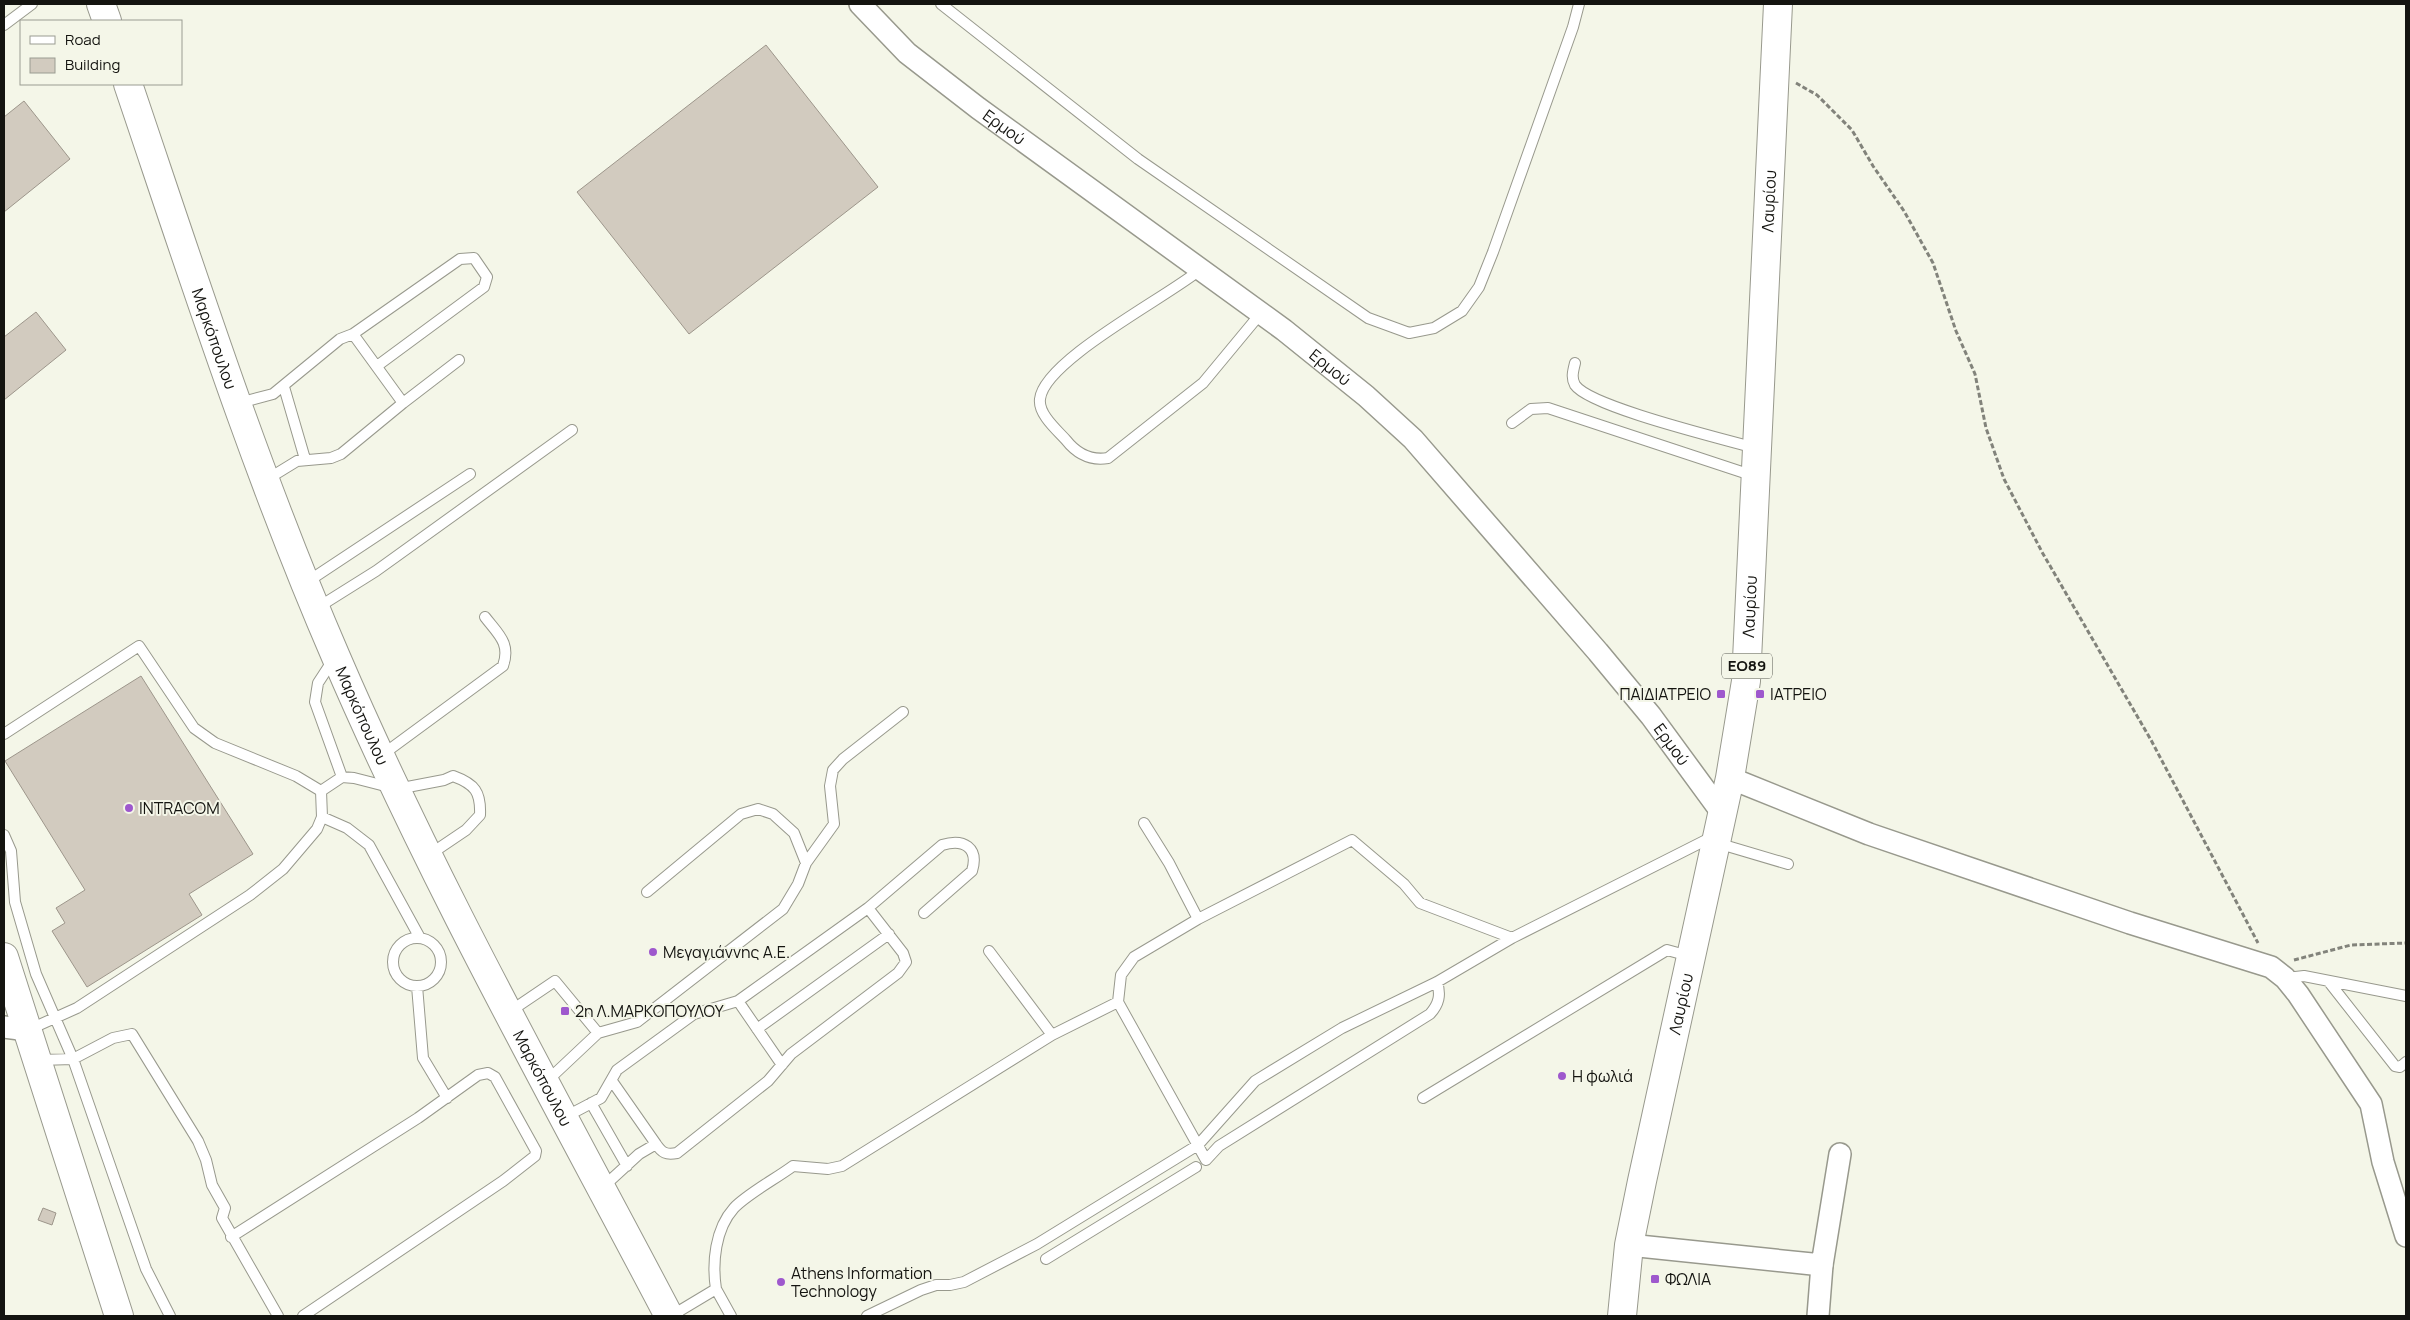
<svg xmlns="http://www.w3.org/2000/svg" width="2410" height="1320" font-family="Manrope,sans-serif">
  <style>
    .building { fill: #d2cbbf; stroke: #9d968b }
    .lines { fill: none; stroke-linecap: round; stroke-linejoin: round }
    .lane-casing { stroke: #98998d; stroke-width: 12 }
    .street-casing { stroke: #98998d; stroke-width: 24 }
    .secondary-casing { stroke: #98998d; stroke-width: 30 }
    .primary-casing { stroke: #98998d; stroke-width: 30 }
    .path { stroke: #82837b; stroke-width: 3; stroke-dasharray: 5 2.5; stroke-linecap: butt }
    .lane { stroke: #fff; stroke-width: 10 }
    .street { stroke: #fff; stroke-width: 21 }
    .secondary { stroke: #fff; stroke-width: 28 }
    .primary { stroke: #fff; stroke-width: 28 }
    .poi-dot { fill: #9e58cd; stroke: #f4f6e8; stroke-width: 2 }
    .labels { text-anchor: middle; stroke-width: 4; stroke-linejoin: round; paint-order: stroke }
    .shield { fill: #f4f6e8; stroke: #575851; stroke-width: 1 }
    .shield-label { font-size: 15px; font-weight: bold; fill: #141410 }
    .street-label { font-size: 16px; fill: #141410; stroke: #f4f6e8 }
    .poi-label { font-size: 16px; fill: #141410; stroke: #f4f6e8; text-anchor: start }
  </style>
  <rect width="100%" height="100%" fill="#f4f6e8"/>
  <path class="building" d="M766,45L878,187L689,334L577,192Z
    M24,101L70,159L4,212V117Z
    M36,312L66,350L4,400V337Z
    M141,676L253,854L189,894L202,915L87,987L52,931L65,923L56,908L85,890L5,761Z
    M43,1208L56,1213L52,1225L38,1220Z"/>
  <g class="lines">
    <defs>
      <path id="lane" d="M941,4L1138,159L1368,318L1409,333L1434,328L1462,311L1479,287L1493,252L1573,27L1579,4
        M4,25L32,4
        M1201,269C1169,296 1044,360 1040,399C1038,414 1057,430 1066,440C1077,454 1090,461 1108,458L1203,383L1261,313
        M353,334L460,259L474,258L487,277L484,287L377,366
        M1575,363C1573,371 1571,378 1575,385C1590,407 1724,439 1755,448
        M284,387L305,459
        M239,403L273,394L340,339L353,334L403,403L341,454L331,458L297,461L266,480
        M403,403L459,360
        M1512,423L1531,409L1548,408L1754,476
        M307,582L470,474
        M317,608L376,571L572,430
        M333,660L318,683L315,702L342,777
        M4,734L139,646L194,728L215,743L296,776L321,791
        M382,755L503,666C511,643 498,634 485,617
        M321,791L342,777L354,778L397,789L444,780L453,776C475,784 481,792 480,815L466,830L429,855
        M322,817L347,828L369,845L420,938
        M1144,823L1169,863L1198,919
        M4,835L11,851L15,902L36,974L73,1059L146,1269L170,1316
        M1717,843L1788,864
        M647,892L741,814L758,809L773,814L794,833L806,863
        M868,908L942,845C964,838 979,848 972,871L924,913
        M393 962a24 24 0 1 1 48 0a24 24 0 1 1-48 0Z
        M989,951L1052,1035
        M2286,978L2304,976L2406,996
        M2329,982L2395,1066L2400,1067L2406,1062
        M417,986L423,1058L447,1098
        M738,1001L782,1065
        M1118,1002L1121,975L1134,957L1198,919L1352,840L1404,884L1420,903L1512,938
        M509,1012L555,981L598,1033
        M757,1029L889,934
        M28,1030L77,1008L250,895L283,869L317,829L322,817L321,791
        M39,1060L73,1059L113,1038L132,1034L198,1141L206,1160L212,1185L225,1208L222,1218L278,1316
        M547,1081L598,1033L637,1022L783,909L798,884L806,863L834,824L830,786L833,770L843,759L903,712
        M612,1081L656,1144
        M1423,1098L1667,950L1689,956
        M591,1103L627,1166
        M565,1117L601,1098L617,1070L694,1014L738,1001L868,908L903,953L906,962L898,973L791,1054L768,1081L677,1153C666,1155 662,1153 656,1144L639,1154L603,1187
        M231,1237L418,1118L478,1075L488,1073L495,1077L536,1151L535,1156L503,1181L303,1316
        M1046,1259L1196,1167
        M716,1289L731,1316
        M671,1316L716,1289C712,1263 715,1229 734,1208C747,1194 777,1178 793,1166L828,1169L842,1166L1052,1035L1118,1002L1206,1160L1219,1146L1430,1014C1439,1004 1441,995 1437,982
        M867,1316L921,1290L936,1285H950L964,1282L1037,1244L1198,1145L1255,1081L1342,1028L1437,982L1512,938L1712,837"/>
      <g id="street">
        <path id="s1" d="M860,4L907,53L978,108L1284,330L1366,396L1413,439L1598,652L1651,716L1722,813"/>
        <path d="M1730,778L1869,834L2130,923L2271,967L2285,978L2298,994L2371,1104L2383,1162L2406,1236"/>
        <path d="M4,1027L28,1030"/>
        <path d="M1629,1245L1822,1265L1840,1154"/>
        <path d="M1818,1316L1822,1265"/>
      </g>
      <g id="secondary">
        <path d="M101,4L107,21"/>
        <path id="s2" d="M128,84C193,276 255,470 336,657C433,883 555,1099 669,1316"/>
        <path d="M4,957L119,1316"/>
      </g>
      <g id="primary">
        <path id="s3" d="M1622,1316L1629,1245L1642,1181L1730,778L1746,681L1778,4"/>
      </g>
    </defs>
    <use href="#lane" class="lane-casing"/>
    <use href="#street" class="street-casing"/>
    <use href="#secondary" class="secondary-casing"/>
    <use href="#primary" class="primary-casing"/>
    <path class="path" d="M1796,83L1817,95L1852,130L1873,166L1904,211L1933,263L1956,331L1975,374L1986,428L2004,479L2042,552L2151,740L2258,943
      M2294,960L2351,945L2406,943"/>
    <use href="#lane" class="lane"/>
    <use href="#street" class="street"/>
    <use href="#secondary" class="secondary"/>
    <use href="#primary" class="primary"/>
  </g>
  <g class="poi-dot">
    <rect x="1716" y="689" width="10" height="10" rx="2.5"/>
    <rect x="1755" y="689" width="10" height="10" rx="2.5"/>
    <circle cx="129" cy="808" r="5"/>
    <circle cx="653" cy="952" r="5"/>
    <rect x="560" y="1006" width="10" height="10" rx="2.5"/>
    <circle cx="1562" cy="1076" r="5"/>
    <rect x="1650" y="1274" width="10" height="10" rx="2.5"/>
    <circle cx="781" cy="1282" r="5"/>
  </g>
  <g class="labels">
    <rect class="shield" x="1722" y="653.5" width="50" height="25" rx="4"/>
    <g class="shield-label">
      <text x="1747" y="671">ΕΟ89</text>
    </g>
    <g class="street-label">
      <text dy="6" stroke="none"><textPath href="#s1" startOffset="190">Ερμού</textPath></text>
      <text dy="6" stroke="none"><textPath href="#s3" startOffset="1128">Λαυρίου</textPath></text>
      <text dy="6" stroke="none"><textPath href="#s2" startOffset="269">Μαρκόπουλου</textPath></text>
      <text dy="6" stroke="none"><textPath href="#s1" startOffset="595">Ερμού</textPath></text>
      <text dy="6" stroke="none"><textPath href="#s3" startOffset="722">Λαυρίου</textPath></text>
      <text dy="6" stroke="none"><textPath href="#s2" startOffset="674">Μαρκόπουλου</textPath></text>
      <text dy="6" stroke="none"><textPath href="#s1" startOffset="1105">Ερμού</textPath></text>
      <text dy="6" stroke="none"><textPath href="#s3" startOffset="318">Λαυρίου</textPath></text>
      <text dy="6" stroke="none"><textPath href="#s2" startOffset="1079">Μαρκόπουλου</textPath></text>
    </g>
    <g class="poi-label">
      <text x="1711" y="700" text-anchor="end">ΠΑΙΔΙΑΤΡΕΙΟ</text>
      <text x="1770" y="700">ΙΑΤΡΕΙΟ</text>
      <text x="139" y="814">INTRACOM</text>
      <text x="663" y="958">Μεγαγιάννης Α.Ε.</text>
      <text x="575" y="1017">2η Λ.ΜΑΡΚΟΠΟΥΛΟΥ</text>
      <text x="1572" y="1082">Η φωλιά</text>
      <text x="791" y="1279">Athens Information<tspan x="791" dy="18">Technology</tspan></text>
      <text x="1665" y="1285">ΦΩΛΙΑ</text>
    </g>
  </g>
  <rect width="2410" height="1320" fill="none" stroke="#141410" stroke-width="10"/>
  <rect x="20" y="20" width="162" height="65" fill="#f4f6e8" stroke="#9a9c92"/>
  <rect x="30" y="36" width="25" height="8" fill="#ffffff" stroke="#9a9c92"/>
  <text x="65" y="45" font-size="15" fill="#141410">Road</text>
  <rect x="30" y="58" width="25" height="15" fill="#d2cbbf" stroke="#9a9c92"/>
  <text x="65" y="70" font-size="15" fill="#141410">Building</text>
</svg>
